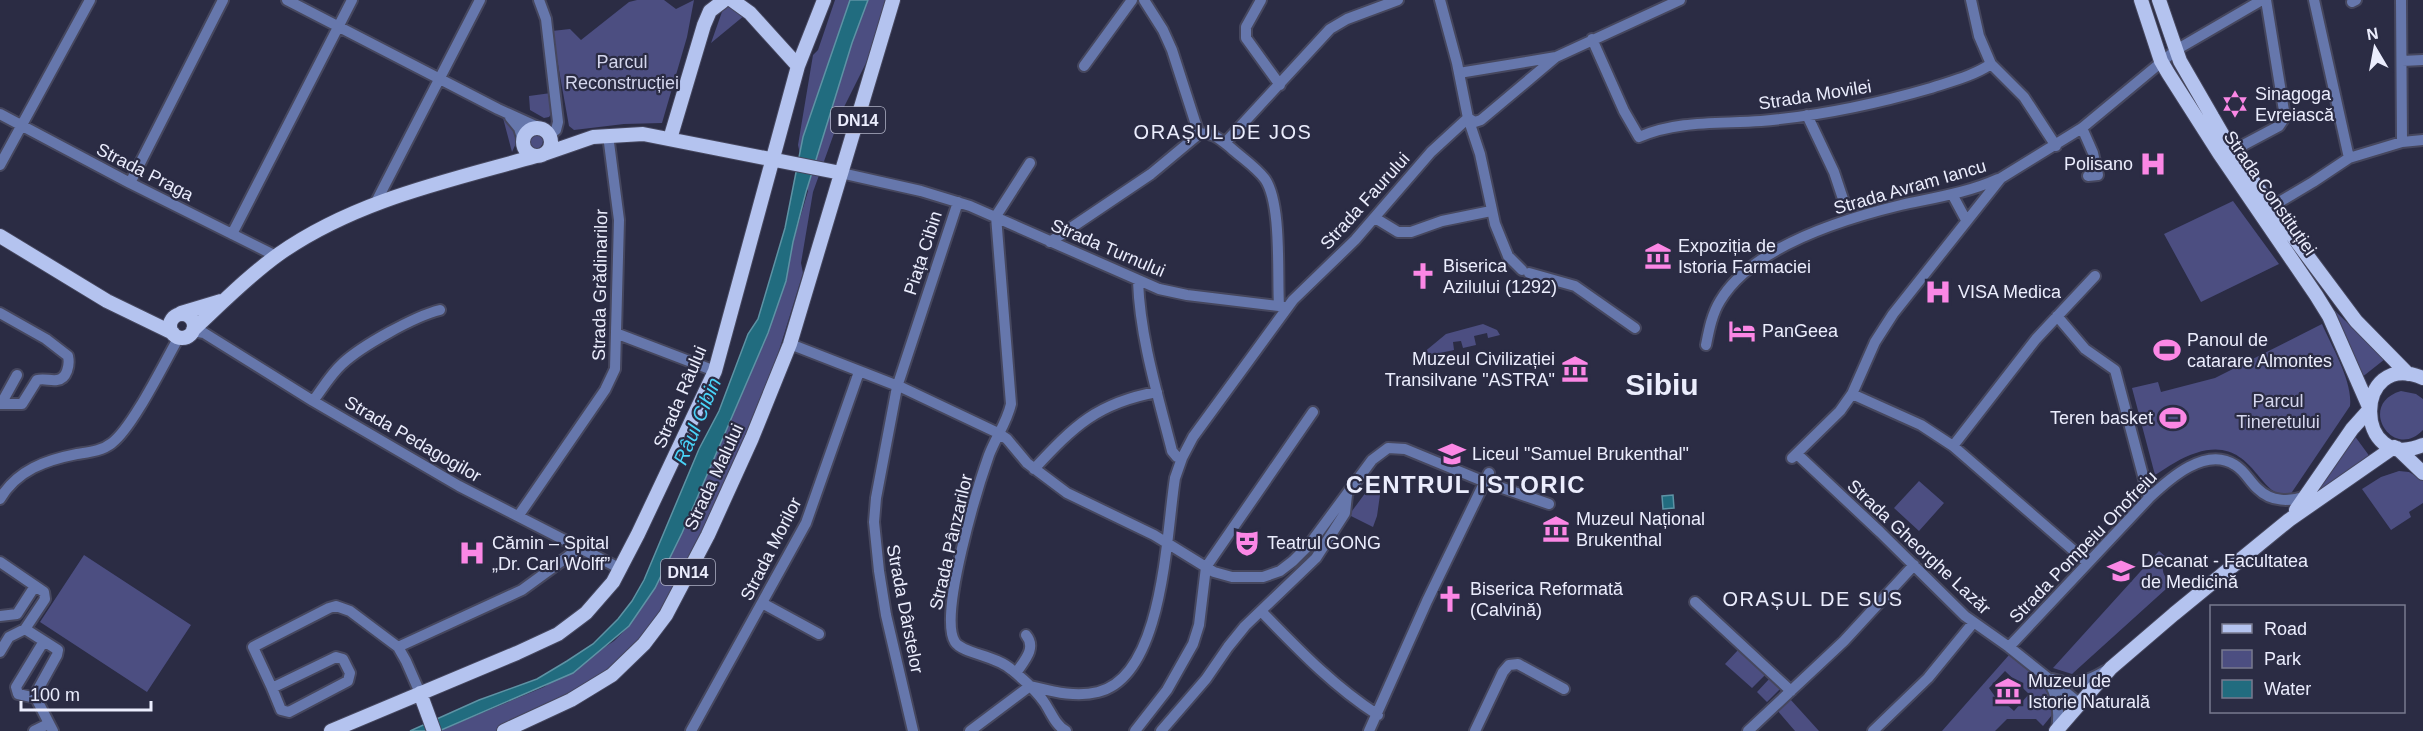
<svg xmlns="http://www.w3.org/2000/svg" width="2423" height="731" font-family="Helvetica,sans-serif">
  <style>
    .green { fill: #4c4e81; fill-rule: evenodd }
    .water { fill: #216c7f; stroke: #5e93a5; stroke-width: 1.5 }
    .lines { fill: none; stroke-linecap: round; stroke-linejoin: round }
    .minor-casing { stroke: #46475e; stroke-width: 14 }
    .major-casing { stroke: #46475e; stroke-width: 16 }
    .minor { stroke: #6677ac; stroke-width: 10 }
    .major { stroke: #b4c3ef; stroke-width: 14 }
    .labels { text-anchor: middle; stroke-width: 4.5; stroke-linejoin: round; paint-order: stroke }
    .shield { fill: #2b2c44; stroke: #b1b3c6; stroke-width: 1.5 }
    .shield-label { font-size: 16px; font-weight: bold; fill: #ebedfd }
    .park-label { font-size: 18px; fill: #d4d6ed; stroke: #2b2c44 }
    .poi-label { font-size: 18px; fill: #ebedfd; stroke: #2b2c44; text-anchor: start }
    .street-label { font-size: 18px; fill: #ebedfd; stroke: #2b2c44 }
    .neighbourhood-label { font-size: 20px; letter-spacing: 1.5px; fill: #ebedfd; stroke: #2b2c44 }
    .water-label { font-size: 20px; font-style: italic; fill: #49d4f9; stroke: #2b2c44 }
    .district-label { font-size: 24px; font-weight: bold; letter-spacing: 1.5px; fill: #ebedfd; stroke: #2b2c44 }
    .town-label { font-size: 30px; font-weight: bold; fill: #ebedfd; stroke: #2b2c44 }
  </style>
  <rect width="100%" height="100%" fill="#2b2c44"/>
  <path class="green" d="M637,0H664L676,9L694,0L687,37L662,123L624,124L574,130L569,126L552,31L570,29L581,40L629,2Z
    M835,0H889L866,63L842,111L813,192L801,263L803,273L752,438L666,615L612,674L503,731H439L544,687L614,641L629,626L655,588L682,533L748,380L786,281L793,242L808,191L798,145L813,55L818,50Z
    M730,4L745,15L711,43L723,9Z
    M551,93L553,111L549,117L544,118L530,110L529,96Z
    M503,118L513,125L518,139L512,152Z
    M527 141a8 8 0 1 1 16 0a8 8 0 1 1-16 0Z
    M2233,201L2279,264L2201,302L2164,234Z
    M2332,311H2335L2385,359L2361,378Z
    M1483,324L1497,330L1500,335L1488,338L1487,333L1474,336L1476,345L1463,348L1461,341L1453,342L1454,350L1417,358L1446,334Z
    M2322,324C2332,347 2353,382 2350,406L2290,495C2258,501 2254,434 2196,453C2182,457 2168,467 2155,475L2132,388L2158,382L2161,392L2215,378Z
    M2401,391L2416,394L2423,399V430C2393,462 2356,404 2401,391Z
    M2354,435L2373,461L2340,476L2317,492V489Z
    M2399,471L2409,472L2423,480V503L2409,512L2411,517L2391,530L2362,489L2381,477Z
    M1919,481L1944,503L1919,531L1894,508Z
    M1369,488L1380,495L1377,516L1373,527L1349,515Z
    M2159,551L2167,558C2160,567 2162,576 2171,582L2166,589L2072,674L2053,668Z
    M84,555L191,625L147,692L40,622Z
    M1739,649L1766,674L1752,688L1725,664Z
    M2009,655C2029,672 2054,687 2052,715L2043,726L2036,719H2007L1995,731H1942ZM2005,671L2029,694L2014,711L2004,702L2001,705L1989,688Z
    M1770,678L1781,688L1767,702L1757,692Z
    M1790,699L1819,731H1795L1777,710Z"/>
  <path class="water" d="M850,0H868L852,43L806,192L793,242L786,281L768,333L682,533L655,588L629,626L573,673L439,731H410L479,700L537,679L567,661L593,644L618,619L632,601L644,580L699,449L719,411L748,334L758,319L785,228L803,137Z
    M1673,495L1674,508L1663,509L1662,496Z"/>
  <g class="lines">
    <defs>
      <path id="minor" d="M287,0L498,109L540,128
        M539,0L546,19L558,122L556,130L550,135
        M1144,0L1163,30L1172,50L1199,134
        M1261,0L1246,27V38L1280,85
        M1440,0L1457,63L1468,118L1480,154L1495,224L1508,256L1522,270
        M1971,0L1979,36L1991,64L2024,97L2056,146
        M2314,0L2349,158
        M2401,0L2402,142
        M2352,2L2356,0
        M1592,39L1624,111L1639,137C1678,120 1720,124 1761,121C1819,116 1876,104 1931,88C1952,81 1973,76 1991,64
        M2402,61L2423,60
        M1084,66L1132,0
        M1459,73L1556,57L1680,0
        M0,114L130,183L276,256
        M1807,115L1834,172L1845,205
        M510,117L519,128L523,141
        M1468,118L1475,122L1481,120L1556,57
        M2082,128L2093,153L2098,175L2088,176
        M1199,134C1212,131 1221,140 1231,148C1242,158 1256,167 1265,179C1282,204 1277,274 1279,306
        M1225,143L1330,29L1347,19L1398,0
        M2232,151L2279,126L2285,117L2266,0
        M1030,163L996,216L1011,404C1007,422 996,437 989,455C978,486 938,616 955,642C963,654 996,655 1012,670C1023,679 1036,690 1044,702C1051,712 1055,725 1066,731
        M0,165L90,0
        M841,173L921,191L970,206L1159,289L1187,295L1287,307
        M130,183L223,0
        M1952,194L1966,220
        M375,204L480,0
        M2271,207L2313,182L2349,158L2402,142L2423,140
        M1375,218L1398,232H1411L1442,221L1491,211
        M232,234L352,0
        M1050,242L1151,174L1199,134
        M1529,273L1575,286L1635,328
        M1138,281C1140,338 1158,396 1172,451L1177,457L1182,458
        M0,313L46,339L68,356C70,365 67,379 57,380C50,381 44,378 37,380L22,404H0
        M2057,316L2085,349L2115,370L2149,498
        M193,331L204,333L313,401L459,486L621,569
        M618,334L715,371
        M790,344L903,388L998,433L1007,439L1027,463L1067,493L1154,535L1214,572L1232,577H1263L1280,571L1293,561L1309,545L1372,460L1388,448L1405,449L1485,482L1549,504
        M1706,345C1709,330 1712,314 1720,301C1752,247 1843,219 1901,205C1933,198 1967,193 1998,179
        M1852,394L1921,425L1953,446L2088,563
        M313,401C322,389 331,374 342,364C361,346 415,316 440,310
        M1,404L17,375
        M1953,446L2036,339L2095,276
        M1797,454L1880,532L1965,616L2009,647L2079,703
        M1792,458L1840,411L1852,394L1875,342L1893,314L2001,178L2082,128L2176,50L2262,0
        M1034,469C1074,426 1097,403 1157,392
        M0,499C17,470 46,460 77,454C89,452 102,451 112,443C133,427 164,363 179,337
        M519,515L605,390L615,369L619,220L608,135
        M0,562L44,592L45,599L25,629L9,637L0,652
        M1695,602L1791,691
        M762,603L819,634
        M1261,611C1298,649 1333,686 1378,715
        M0,616L17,614L35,586
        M25,629L58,650L57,655L36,693V698L53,731
        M398,647L522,590L581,547
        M2009,647L2149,498C2170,478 2206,446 2235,465C2245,471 2250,482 2258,489C2271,502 2290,502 2306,496
        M336,657L343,659L350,673L348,681L289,712L281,710L272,688Z
        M1016,673C1024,661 1037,648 1026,635
        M2052,679C2073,686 2087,682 2105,671
        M2049,682C2058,697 2060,712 2057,729
        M1030,686C1051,691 1075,698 1098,692C1164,676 1166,534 1175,478L1182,458L1193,437L1293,300L1355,240L1431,152L1468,118
        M272,688L253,647L329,608L336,606L350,611L398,647L406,661L420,693
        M36,698L18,694L16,687L44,641
        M34,731L48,724
        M691,731L806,523L859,372
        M913,731L886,615L879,571L874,522L876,498L897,387L958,202
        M970,731L1030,686
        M1135,731L1167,690L1193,644L1199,625L1206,567L1313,412
        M1161,731L1206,679L1228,647L1245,626L1316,558L1345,513L1347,495
        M1369,731L1427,601L1489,473
        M1475,731L1503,672L1509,665L1518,664L1564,689
        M1748,731L1844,641L1914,565
        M1873,731L1928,678L1973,623"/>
      <path id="major" d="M732,0L750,13L798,66
        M2141,0L2161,61L2168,73L2219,153L2316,295L2329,316L2369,407
        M2159,0L2180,61L2232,151L2271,207L2356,321L2408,374
        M523 142a14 14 0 1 1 28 0a14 14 0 1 1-28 0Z
        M670,139L704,25L710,11L722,2
        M544,154L593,137L643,134L841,173
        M0,236L107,301L173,333
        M181,313L221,301
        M170 326a12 12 0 1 1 24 0a12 12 0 1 1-24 0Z
        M193,330C221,304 248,276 279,254C356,200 448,181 536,156
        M2423,378C2352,348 2353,475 2423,445
        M2397,448L2423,473
        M2296,510L2352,429L2369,410
        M420,693L434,731
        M331,731L517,653L558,634L586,613L613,582L638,534L715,371L798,66L824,0
        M504,731L571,700L612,675L644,644L666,615L708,535L752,438L790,344L893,0
        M2056,731L2111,668L2174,614L2289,520L2394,447"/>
    </defs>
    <use href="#minor" class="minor-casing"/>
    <use href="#major" class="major-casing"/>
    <use href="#minor" class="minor"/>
    <use href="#major" class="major"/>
  </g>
  <defs>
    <symbol id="synagogue-bare" viewBox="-9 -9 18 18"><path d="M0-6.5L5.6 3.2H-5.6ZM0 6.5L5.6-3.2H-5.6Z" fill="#fb87e5" stroke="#2b2c44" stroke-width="2.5" paint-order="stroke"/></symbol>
    <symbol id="hospital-bare" viewBox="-9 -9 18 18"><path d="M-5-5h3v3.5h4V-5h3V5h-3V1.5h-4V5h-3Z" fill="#fb87e5" stroke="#2b2c44" stroke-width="2.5" paint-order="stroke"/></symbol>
    <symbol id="museum-bare" viewBox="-9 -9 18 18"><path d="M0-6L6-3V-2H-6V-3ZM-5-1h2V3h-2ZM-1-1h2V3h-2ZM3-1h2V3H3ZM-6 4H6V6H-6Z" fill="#fb87e5" stroke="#2b2c44" stroke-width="2.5" paint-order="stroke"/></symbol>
    <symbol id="church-bare" viewBox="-9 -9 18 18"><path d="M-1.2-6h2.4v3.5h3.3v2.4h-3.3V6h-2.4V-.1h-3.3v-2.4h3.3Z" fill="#fb87e5" stroke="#2b2c44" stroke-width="2.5" paint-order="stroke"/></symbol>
    <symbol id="hotel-bare" viewBox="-9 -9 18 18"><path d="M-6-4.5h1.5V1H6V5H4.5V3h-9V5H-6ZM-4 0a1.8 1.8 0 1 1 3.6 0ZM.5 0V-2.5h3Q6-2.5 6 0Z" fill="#fb87e5" stroke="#2b2c44" stroke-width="2.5" paint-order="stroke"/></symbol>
    <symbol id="stadium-bare" viewBox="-9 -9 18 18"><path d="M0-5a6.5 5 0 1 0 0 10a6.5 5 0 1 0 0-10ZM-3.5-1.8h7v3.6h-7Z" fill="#fb87e5" stroke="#2b2c44" stroke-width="2.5" paint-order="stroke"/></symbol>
    <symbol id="university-bare" viewBox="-9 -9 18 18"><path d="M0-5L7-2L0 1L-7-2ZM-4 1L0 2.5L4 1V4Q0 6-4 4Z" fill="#fb87e5" stroke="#2b2c44" stroke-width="2.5" paint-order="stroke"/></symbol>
    <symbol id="theatre-bare" viewBox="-9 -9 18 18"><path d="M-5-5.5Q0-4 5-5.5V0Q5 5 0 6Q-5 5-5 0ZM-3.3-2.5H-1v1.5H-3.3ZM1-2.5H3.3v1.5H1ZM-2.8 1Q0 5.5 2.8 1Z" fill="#fb87e5" stroke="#2b2c44" stroke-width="2.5" paint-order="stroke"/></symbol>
  </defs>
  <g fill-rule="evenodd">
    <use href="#synagogue-bare" x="2216" y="85" width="38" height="38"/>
    <use href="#hospital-bare" x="2134" y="145" width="38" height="38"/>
    <use href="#museum-bare" x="1639" y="237" width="38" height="38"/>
    <use href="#church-bare" x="1404" y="257" width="38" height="38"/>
    <use href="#hospital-bare" x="1919" y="273" width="38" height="38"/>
    <use href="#hotel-bare" x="1723" y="312" width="38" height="38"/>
    <use href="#stadium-bare" x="2148" y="331" width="38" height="38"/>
    <use href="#museum-bare" x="1556" y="350" width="38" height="38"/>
    <use href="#stadium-bare" x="2154" y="399" width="38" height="38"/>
    <use href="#university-bare" x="1433" y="435" width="38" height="38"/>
    <use href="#museum-bare" x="1537" y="510" width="38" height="38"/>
    <use href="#theatre-bare" x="1228" y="524" width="38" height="38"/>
    <use href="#hospital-bare" x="453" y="534" width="38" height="38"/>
    <use href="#university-bare" x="2102" y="552" width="38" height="38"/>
    <use href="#church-bare" x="1431" y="580" width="38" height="38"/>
    <use href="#museum-bare" x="1989" y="672" width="38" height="38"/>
  </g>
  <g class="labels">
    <g class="shield">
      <rect x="831" y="107" width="54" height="26" rx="4.5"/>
      <rect x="661" y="559" width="54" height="26" rx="4.5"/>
    </g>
    <g class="shield-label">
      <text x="858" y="126">DN14</text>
      <text x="688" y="578">DN14</text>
    </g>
    <g class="park-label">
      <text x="622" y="68">Parcul<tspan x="622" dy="21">Reconstrucției</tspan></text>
      <text x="2278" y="407">Parcul<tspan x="2278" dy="21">Tineretului</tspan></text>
    </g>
    <g class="poi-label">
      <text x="2255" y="100">Sinagoga<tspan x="2255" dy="21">Evreiască</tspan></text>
      <text x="2133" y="170" text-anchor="end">Polisano</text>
      <text x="1678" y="252">Expoziția de<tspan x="1678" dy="21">Istoria Farmaciei</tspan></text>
      <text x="1443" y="272">Biserica<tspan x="1443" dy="21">Azilului (1292)</tspan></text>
      <text x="1958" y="298">VISA Medica</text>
      <text x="1762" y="337">PanGeea</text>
      <text x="2187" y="346">Panoul de<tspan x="2187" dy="21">catarare Almontes</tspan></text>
      <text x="1555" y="365" text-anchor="end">Muzeul Civilizației<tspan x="1555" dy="21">Transilvane "ASTRA"</tspan></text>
      <text x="2153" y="424" text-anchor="end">Teren basket</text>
      <text x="1472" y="460">Liceul "Samuel Brukenthal"</text>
      <text x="1576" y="525">Muzeul Național<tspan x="1576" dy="21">Brukenthal</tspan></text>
      <text x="492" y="549">Cămin – Spital<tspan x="492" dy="21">„Dr. Carl Wolff”</tspan></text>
      <text x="1267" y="549">Teatrul GONG</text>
      <text x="2141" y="567">Decanat - Facultatea<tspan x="2141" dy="21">de Medicină</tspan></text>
      <text x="1470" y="595">Biserica Reformată<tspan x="1470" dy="21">(Calvină)</tspan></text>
      <text x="2028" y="687">Muzeul de<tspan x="2028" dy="21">Istorie Naturală</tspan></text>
    </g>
    <g class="street-label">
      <text transform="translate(1815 95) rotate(-9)" y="6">Strada Movilei</text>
      <text transform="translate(145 172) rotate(27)" y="6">Strada Praga</text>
      <text transform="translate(1910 187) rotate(-16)" y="6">Strada Avram Iancu</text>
      <text transform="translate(2270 193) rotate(55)" y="6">Strada Constituției</text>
      <text transform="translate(1365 201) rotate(-48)" y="6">Strada Faurului</text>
      <text transform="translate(1108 248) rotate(23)" y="6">Strada Turnului</text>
      <text transform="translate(923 253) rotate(-72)" y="6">Piața Cibin</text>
      <text transform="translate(600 285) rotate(-89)" y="6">Strada Grădinarilor</text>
      <text transform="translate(680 397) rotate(-67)" y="6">Strada Râului</text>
      <text transform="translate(413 439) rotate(30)" y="6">Strada Pedagogilor</text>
      <text transform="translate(714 477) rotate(-65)" y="6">Strada Malului</text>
      <text transform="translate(951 542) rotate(-77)" y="6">Strada Pânzarilor</text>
      <text transform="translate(1919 547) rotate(43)" y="6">Strada Gheorghe Lazăr</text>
      <text transform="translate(2083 547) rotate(-46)" y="6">Strada Pompeiu Onofreiu</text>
      <text transform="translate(771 549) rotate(-63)" y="6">Strada Morilor</text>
      <text transform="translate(905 609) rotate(79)" y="6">Strada Dârstelor</text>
    </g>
    <g class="neighbourhood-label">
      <text x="1223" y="139">ORAȘUL DE JOS</text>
      <text x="1813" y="606">ORAȘUL DE SUS</text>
    </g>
    <g class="water-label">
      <text transform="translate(697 421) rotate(-67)" y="7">Râul Cibin</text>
    </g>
    <g class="district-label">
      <text x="1466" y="493">CENTRUL ISTORIC</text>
    </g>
    <g class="town-label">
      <text x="1662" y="395">Sibiu</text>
    </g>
  </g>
  <rect x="2210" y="605" width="195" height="108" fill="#2b2c44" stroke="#78798e" stroke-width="1.5"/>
  <rect x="2222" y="624" width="30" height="9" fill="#b4c3ef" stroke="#78798e" stroke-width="1.5"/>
  <text x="2264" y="635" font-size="18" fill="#ebedfd">Road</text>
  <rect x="2222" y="650" width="30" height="18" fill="#4c4e81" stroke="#78798e" stroke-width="1.5"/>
  <text x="2264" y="665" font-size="18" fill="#ebedfd">Park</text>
  <rect x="2222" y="680" width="30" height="18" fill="#216c7f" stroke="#78798e" stroke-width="1.5"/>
  <text x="2264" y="695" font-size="18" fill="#ebedfd">Water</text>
  <g transform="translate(2375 48) rotate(350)" stroke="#2b2c44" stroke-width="4.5" paint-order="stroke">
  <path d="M0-4.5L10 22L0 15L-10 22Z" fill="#ebedfd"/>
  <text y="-9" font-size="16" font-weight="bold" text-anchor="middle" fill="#ebedfd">N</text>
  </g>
  <path d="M21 701v9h130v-9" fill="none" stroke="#ebedfd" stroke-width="3"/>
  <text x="30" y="701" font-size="18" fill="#ebedfd" stroke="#2b2c44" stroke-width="4.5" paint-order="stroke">100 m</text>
</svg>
